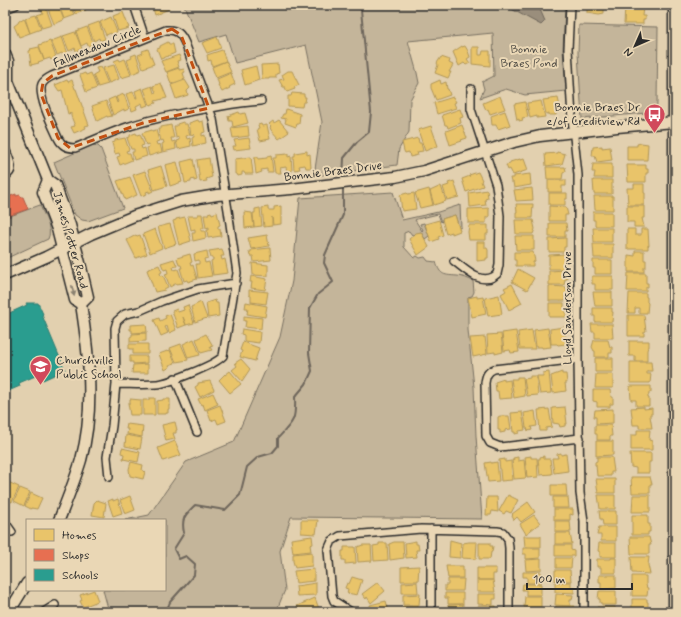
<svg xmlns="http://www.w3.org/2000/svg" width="681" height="617" font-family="Mynerve,sans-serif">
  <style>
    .green { fill: #c4b59a; stroke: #787062 }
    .water { fill: #9a8e7b; stroke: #6e665b }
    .homes { fill: #e9c46a; stroke: #b09657 }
    .shops { fill: #e76f51; stroke: #af5b46 }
    .schools { fill: #2a9d8f; stroke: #2a7b71 }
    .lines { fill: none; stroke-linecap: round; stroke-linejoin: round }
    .stream { stroke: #6e665b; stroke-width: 2 }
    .street-casing { stroke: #2b2b2b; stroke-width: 10 }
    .secondary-casing { stroke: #2b2b2b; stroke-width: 13 }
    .street { stroke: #ead7b5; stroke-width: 7 }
    .secondary { stroke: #ead7b5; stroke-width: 10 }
    .oneway { fill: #8a8170 }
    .marked { fill: none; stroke: #c25012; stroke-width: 3; stroke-dasharray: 8 5; stroke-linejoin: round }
    .labels { text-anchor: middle; stroke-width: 4; stroke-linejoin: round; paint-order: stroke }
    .street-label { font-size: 12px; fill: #2b2b2b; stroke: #ead7b5 }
    .park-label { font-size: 12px; fill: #4a4741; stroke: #ead7b5 }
    .poi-label { font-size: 12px; fill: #2b2b2b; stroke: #ead7b5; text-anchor: end }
  </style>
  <rect width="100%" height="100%" fill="#e2d0af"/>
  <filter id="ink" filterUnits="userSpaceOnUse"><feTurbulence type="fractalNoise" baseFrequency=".025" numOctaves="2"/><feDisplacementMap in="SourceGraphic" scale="8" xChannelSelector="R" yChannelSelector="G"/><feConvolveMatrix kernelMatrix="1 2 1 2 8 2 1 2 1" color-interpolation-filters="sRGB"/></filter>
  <g filter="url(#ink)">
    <path class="green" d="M184,5H565L563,50L566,91L525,95L506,89L480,98L484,89L482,82L494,76L493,33L408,41L417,73L419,83L410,100L409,132L399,149L397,165L314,176L322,122L306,45L235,63L226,34L199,42Z
      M579,25L658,27L657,103L656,112L582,119L578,53Z
      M93,145L98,146L101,149L123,208L88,221L82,220L75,215L54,162Z
      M393,192L402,220L438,212L460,205L461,227L459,228L455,215L442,219V221L441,222L438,214L417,219L415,220L422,231L423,230L420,224L424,223L429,236L425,239L421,232L412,235L409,231L404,233V247L414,258L417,256L420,258L425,257L428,261L436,262C440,276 445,275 457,276C463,276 468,279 473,281L474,292L472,296L468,297V330L474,387L476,436L482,519L291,517L280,551L285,590L276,612H109L103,590H165V520H125L149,515L186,462L234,442L280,337L292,281L300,198Z
      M40,205C44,216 53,229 48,239L5,259V218Z"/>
    <path class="water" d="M504,5H538L545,21L541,25Z"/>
    <path class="homes" d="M53,5V7L58,5L64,20L54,24L47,6Z
      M59,5H71L75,15L64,19Z
      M73,5H84L86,10L76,14Z
      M152,5H168L169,9L155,15Z
      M585,5H607L604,7V14L599,15L587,13V9L585,8Z
      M625,7H643L642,16H645V20H643V24H624Z
      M46,8L52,25L42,28L37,15L43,13L41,9Z
      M123,12L129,28L118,31L113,16Z
      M36,15L41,29L30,33L25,18Z
      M111,17L117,32L112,35L111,33L106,35L100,22Z
      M24,18L30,33L19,37L14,26L18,23L19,21Z
      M99,22L105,39L100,41L99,38L94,41L88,26Z
      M87,27L93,42L91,43L92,44L88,46L87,43L81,46L76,31Z
      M75,32L82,49L76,51L75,48L69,51L63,36Z
      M62,37L68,54L64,56L62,53L57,55L51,41Z
      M217,37L221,48L207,53L202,43Z
      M50,41L56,57H54L55,59L51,60L50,58L44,60L39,45Z
      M168,42L169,44H173L175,53L161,59L157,49L160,48V46Z
      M462,46V47L465,46L468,51L470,57L467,59L470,63L466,65L464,63L459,66L453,52Z
      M39,47L44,60L38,62L39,63L31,65L29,51L31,50L30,49Z
      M472,47H479V55H482L483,51H490V66L472,64Z
      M148,49L154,64L143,68L138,55L143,53L142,51Z
      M222,50L226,61L212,66L211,60L208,61L207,55Z
      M136,54L141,70L132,74L127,60L132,58L131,56Z
      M179,55L181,60L177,61L179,67L166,72L161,61Z
      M441,57L450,60L449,63L453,65L449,72H451L448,78L435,73L438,65L437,63Z
      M119,59L120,61L125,59L131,75L121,78L114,61Z
      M226,61L231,72L216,78L212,67Z
      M278,64L279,73L276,74V78H269V79H262L261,65Z
      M114,65L119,79L109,83L103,68Z
      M256,66L259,80L245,85L241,70Z
      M101,67L108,84L98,87L93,75L98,72L96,68Z
      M179,68V70L184,69L185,72L183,73L185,79L171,84L167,72Z
      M288,71H292L299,85L294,87L295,89L287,92L285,87H283L279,80L284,79L282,75Z
      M85,73L86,75L91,73L97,88L86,92L80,75Z
      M231,73L235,84L229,87L230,88L222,92L218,85H219L217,79Z
      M67,80L68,82L72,80L75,89H76L89,125L85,126L86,128L74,133L71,127L75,126L71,116V113L68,114L62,90L59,91L55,85Z
      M185,80L190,88L187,91L188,95L176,99L171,85Z
      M440,80L441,84L446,82L447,89H448L450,95L436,100L431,88V84Z
      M161,83L167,98L155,101L156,103L150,105L144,89L152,86L154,93L156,92L153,86Z
      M142,88L148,105L143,107L142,103L136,106L137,109L132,111L126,94L133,92L136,98H137L135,91Z
      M292,93L304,94V97H306L305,102H303L302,107L288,106V96H291Z
      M124,94L129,109L124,111V109L113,115L108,100L115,97L117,103L118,102L116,97Z
      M500,96L505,109L490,114L488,109L486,110L483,103Z
      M453,97L456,102L454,103L456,108L437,114L434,103Z
      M558,98L561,111H556V115H549V113L546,114L543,100Z
      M106,101L112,116L107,117V116L97,121L92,106Z
      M541,101L545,117L537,118V116L530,118L527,103Z
      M525,102L528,117L522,118L523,120L519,121V119L517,120L514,104Z
      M286,109L300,114L299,124H297L296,127L285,123L286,119L281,118L283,114H285Z
      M460,109L463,117L460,118L461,123L448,128L447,125H445L442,115Z
      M505,111L510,125L498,129L496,125H492L491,116Z
      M239,112L240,114L245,113L248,123L233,127L232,121H229L228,116Z
      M198,120L199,122L203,121L205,132L202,133V136L205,135L206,143L193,146L192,138L194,137V134L191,135L189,123Z
      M279,120L289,132L279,139L271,130L270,127L271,126L269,124L273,121L274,123Z
      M183,122L184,124H187L190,135L186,136L187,139L190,138L191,146L178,149L176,141L179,140V137L176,138L174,126H177V124Z
      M261,124L262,126L267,125L270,139L260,141L257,129L259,128L258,125Z
      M171,125L174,138H171L172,142L175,141L176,149L163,152L162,144L164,143L163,140L161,141L158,129H161V127Z
      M462,125L467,138L461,140L462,141L450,145L446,131Z
      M248,126L249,136L233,138L231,128Z
      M431,126L438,146L425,151L418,130Z
      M152,130V131L156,130L159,141L156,142L157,145L160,144L162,152L149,156L147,148L149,147L148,144L146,145L142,133Z
      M136,133L137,135L140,134L144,145L141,146L142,149L145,148L147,156L134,160L132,152H134V149H131L127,138L130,137V135Z
      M125,138L129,150L126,151L127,153H130L132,160L120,165L117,157L120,156L119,153L115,154L112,143L115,142V140Z
      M249,138L251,148L234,150L233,146H236L234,140Z
      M418,138L419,143H421L423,151L417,152L418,155L410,157L409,152L405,153L404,151L402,142Z
      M641,143L648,144L647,160H627V146H637V144Z
      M602,146V148L610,147L612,160L597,162L595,156H592L593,147Z
      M307,151V155L310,154L311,168H306L305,165L299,166L300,169L294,170L293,156H295V153Z
      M557,152L565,154L562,164L546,166L545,154L557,153Z
      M288,154V157L291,156L292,171L287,172L286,167L280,168L281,173H275L273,158H276V155Z
      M271,155L273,172H267V169L261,170L262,172L256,174L254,157H258V159L267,158V156Z
      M251,157L253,174H245L244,172H242V175L238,176L237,174H235V159Z
      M209,158L212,177L206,179L207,181L200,182L197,160Z
      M193,159L197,180L194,181V179L191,180V182L185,183L181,162Z
      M520,159V160L524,159L528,170L513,175L510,169L508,170L506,165L510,164V162Z
      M177,162L182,182L170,186L165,165Z
      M593,164H612V178H594L595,172H592Z
      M627,165H646V169H648V173H646V182H628Z
      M161,166L167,186L154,190L148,170Z
      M546,167H565L566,171L563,173L562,179H547Z
      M145,171L153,191L149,193V191L146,192L147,194L141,196L133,175Z
      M478,172L482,180L481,181L483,186L466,192L462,179L470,176L469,175Z
      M530,174L531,185L514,188L513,182H511L510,178H514V176Z
      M130,177L137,195L125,200L117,181Z
      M548,180H566V186H562V192H548Z
      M593,180H612V194H594Z
      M454,181L459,197L447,200L443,187L449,185L448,183Z
      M634,184H644V193H645V200L644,201V205H628L627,188H634Z
      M441,186L446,201L434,205L430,191Z
      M532,188L533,200L516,201L514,190Z
      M429,189L433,205L420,208L415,193Z
      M487,190L488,198L485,199L486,205L470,207L469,193Z
      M407,193L408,194L414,193L416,209L402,211L400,195Z
      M549,193H567V199H565V205H549Z
      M594,196H613V210H595Z
      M516,204H533L532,218H516V212H517Z
      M281,206V224L273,225L272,217V226L264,227L262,208L268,207V210H274V207Z
      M549,206L566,207L568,215H565V221H549Z
      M627,206H644V218H642L644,227H634V222H627Z
      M260,208L262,226L254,227L253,213H255V209Z
      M489,208V217H486V223H468V209Z
      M211,212L212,214L217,212L220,225L218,226V229H220L221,236L208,238L207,230H209V227L206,228L204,215H208V213Z
      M244,212L252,213L254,227L245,228Z
      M593,212H612V226H595V220H593Z
      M198,214H202L204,228H201V231H205L206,238L193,241L192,233H195V229L191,230L188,216H198Z
      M455,215L460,231L452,234V232L446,234L442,219Z
      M185,217L191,241L179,245L173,221L176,220V219Z
      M439,220L443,235L438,237L439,239L431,242L425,224Z
      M515,220H533L535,229L533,234H516Z
      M549,223H566L567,231H565V237H549Z
      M170,224L176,244L164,248L158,227Z
      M469,225H488V234H486V240H469L468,232Z
      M593,228H612V242H594Z
      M155,229L162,248L150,253L143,234Z
      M627,229H635V235H641V229H648L649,246L648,245V249H627Z
      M421,232L429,247L418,255L409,239L416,233Z
      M136,235L137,236L140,235L147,254L136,258L127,240Z
      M267,235L269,246L251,249L248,238Z
      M515,236H534V250H516Z
      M566,238V247H564V252H549V239Z
      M477,242H485V248H487L488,250V258H486V260L477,261Z
      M593,244H613V258H594Z
      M270,248L271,260L254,262L253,256H250L249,252H251V250Z
      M222,249L224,256H221L222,260L225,259L228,273L213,275L211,261L213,260V258H211L209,251Z
      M207,251L208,258L204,259L205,263L209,262L212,276L198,278L196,264H199V260L195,261L194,254Z
      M635,251H644V260H646V267H644V272H628V255L635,256Z
      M514,252H533L535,261L533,262V266H516V260H514Z
      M190,254L192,262L190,263L191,266L193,265L197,279L188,282L187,280L184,281L180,268H182L181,265H179L177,258Z
      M566,254L568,262L564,263V269H549V255Z
      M174,259L177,266L173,267L174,270L178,269L183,283L175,284L170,287L165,274L168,273L167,269L164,270L161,263Z
      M593,260H612V274H595V268H593Z
      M252,263L268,265V276L253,275Z
      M159,265L162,272L160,273L161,276L163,275L168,287L164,289L165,290L155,292L147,270Z
      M518,269L534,278L527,290L512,282Z
      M566,270L567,279H565L564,285H549V271Z
      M628,273H646V283H648V287H646V291H627Z
      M251,276L267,279L265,290L251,288L252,282H250Z
      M592,276H613V290H595V284H592Z
      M512,284L522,303L509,310L501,294L506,291L504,288Z
      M549,286L566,287L567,295H565V301H549Z
      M249,290L268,292L266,304L251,302V296L249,295Z
      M593,292H612V306H595Z
      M629,293H646V297H647V302L648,303L647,313H639V308H635V313H628Z
      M499,295L502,314L488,316L485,298Z
      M477,296V298L483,297L486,314L472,317L468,298Z
      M215,300L216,303H218L219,316L208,318L206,303Z
      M201,302L207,318L195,322L191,307Z
      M246,302L267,306L265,317L247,314L248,308H245Z
      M549,303H564V309H566V317H549Z
      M188,305L194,323L186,325L183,317L186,325L178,328L172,311L177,309L178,312L184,310L183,307Z
      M593,308H612V312H613L612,322H595V316H593Z
      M170,314L176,330L169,333L167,326L165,327L168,333L161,336L154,320L159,318L160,321L166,318L165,316Z
      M628,315H644L646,331L644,332V336H628Z
      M244,316L262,318L261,329L245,327L246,321H244Z
      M146,324L147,332L132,333V330H130V325Z
      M591,324H612L613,338H595V332H592Z
      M564,327L566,344L558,345L557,344H551L550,329Z
      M548,328L551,347L542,348V347H536L534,330Z
      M242,329L260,332L259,343L244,341V335L241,334Z
      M532,330L535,349H520L518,332Z
      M516,331L519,352L511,353L510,350L504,351L502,333Z
      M146,333V341L130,342V337L132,336V334Z
      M206,334L213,346L210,347L212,350L201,353L196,339Z
      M501,334L503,352L495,354V352L488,353L487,335Z
      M485,337L487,354L473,357L470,338Z
      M194,339L200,355L188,358L183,344Z
      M594,340H608L610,347H612V353H609V357H595V351H594L592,347Z
      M629,341H649V347H648L647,350V361H635V356H629Z
      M243,342L259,348L255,361L240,357L242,351L240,350Z
      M129,344H148V354H133V349H129Z
      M181,344L188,360L176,362L170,348Z
      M170,350L175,363L169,365L170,367L165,370L159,354Z
      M130,356H147V363L133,364V362H130Z
      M595,358H613V372H595Z
      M241,359L250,369L242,381L232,370L237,366L235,363Z
      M630,362H651L652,371H647V374H651L650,383H630Z
      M148,364V373H132L133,365Z
      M230,371L241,384L230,393L219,380L225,374V375Z
      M549,372L551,393L540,394L537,376H543V373Z
      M562,372V374H566L567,383H565L566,391L553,393L551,376Z
      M596,374H613V388H595Z
      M530,376H536L538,395L527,396L524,379L530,378Z
      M517,377H523L525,396L514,398L511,379H517Z
      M504,379V381L510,380L512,398L499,399L498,391H496L495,382Z
      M210,381L214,390L200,397L195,387L198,385V383Z
      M630,386H651V392H649V395H648V398H649V406H636V400H631Z
      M593,390H610L611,397H613V404H610V407H597V402L593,401Z
      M213,393L218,404L205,410L203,404L201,405L198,399Z
      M149,398H155V415H143V400H149Z
      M130,399L141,400V415H130L128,403H130Z
      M163,399H170V405H169V409H168V413H166V414H157V401L163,400Z
      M220,405L226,421L218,424L216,419L211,421L207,410Z
      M565,407L567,424H565V426L560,427L559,424L553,423L552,408Z
      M644,407V409L652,408V414H650V416L652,428H639V425H633L631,408Z
      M549,409L552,427L546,428V431H540L538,410Z
      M613,409V423L596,424V417H594L595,410Z
      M535,411L537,426L531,427L532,430L528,431L527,428H526L524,413Z
      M522,412L525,430L519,431V433L515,434V432H513L511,413Z
      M500,416H509L511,429L505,430V432L500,433V430H498V417Z
      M175,422L177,430H176V433H173L175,439L166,441L162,425Z
      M127,424L143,426L142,437L127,434L128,429H126Z
      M595,425H611L612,436H610V440H597V434H595Z
      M637,430H650L649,440L652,441V450H631V435H637Z
      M126,435L142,438L140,449L125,446Z
      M175,441L181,455L163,461L158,448Z
      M596,441H613V455L596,456Z
      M122,448L140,452L138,462L123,459L124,454L121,453Z
      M561,453V455L566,454L568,471L554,473L552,458H558L557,454Z
      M630,453H651V462H649V473H636V468L631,467Z
      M531,456V458H537L538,477L527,478L525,457Z
      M544,456V459H550L552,474L540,475L538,459H540V457Z
      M518,457V461L524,460L526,478L514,479L512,460H514L513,458Z
      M597,457H612L614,472H611V476H597L596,465H595V462L597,461Z
      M505,459V462L511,461L512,480L501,481L499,460Z
      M131,462L143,465L142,470L144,471L145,472L143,479L130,476L129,469Z
      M491,462V463L497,462L499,481L488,482L485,463Z
      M631,477H650L652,484H650V493H632Z
      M596,479H615V493H598Z
      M8,482L19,487L12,502L6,500L7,498H5V489Z
      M551,485H566L567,496H551Z
      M20,488L30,492L24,506L14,501Z
      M31,493L42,498L37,509L31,508V509L25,506Z
      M508,495L518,500L511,513L506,511L504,514L499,511Z
      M598,495H615V509H600Z
      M633,495H650V512H632Z
      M130,496L135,510L125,514L120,500Z
      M487,497H497L498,512L492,511L491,515H486Z
      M553,497H568L569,508H553Z
      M113,499V501L118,499L122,513L113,516L108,501Z
      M97,500L106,503L104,517L92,515L94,503Z
      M528,502L535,512L521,522L517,517L514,520L512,516L513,515L512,514Z
      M554,509H573V515L570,514V520H554Z
      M599,511H616V525H603L602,519H600Z
      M534,515L540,523L526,534L520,524Z
      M632,515H648V524H650V532H648V535H632Z
      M301,520H318L316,534L301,533Z
      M555,521H570L571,532H555Z
      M599,527H616V541H601V535H597Z
      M555,533H570L572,544H555Z
      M312,536L313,544L310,545L311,551L293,553L291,539Z
      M524,536H541V547H525Z
      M630,537H649L651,545H649V554H631Z
      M450,540L461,543L460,558L449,557Z
      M416,541V544H418L419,550H416L417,557L406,558L405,543Z
      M394,542H403L404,558L390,560L389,544Z
      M469,542H477L476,559L462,558L463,543Z
      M379,543H387L388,560L374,561L373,546L379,545Z
      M479,543H490V546H493L492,552H491L490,559H479Z
      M599,543H616V557H600V551H598Z
      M363,545H371L372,561L358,562L357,547Z
      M555,545H571V550L574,551V556H555Z
      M344,547H355L356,563L345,564V560H342V551H344Z
      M523,548H540V558L526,559V554H523Z
      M312,552V566L295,568L293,561V554Z
      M631,557H649L648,565L650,574L632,573Z
      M556,558H572L571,568H556Z
      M611,558H616V573H601V567H597V559H611Z
      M541,559V570L526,571L525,560Z
      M419,566L418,581H401V567Z
      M446,566H463V578H448Z
      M477,568H496V574H493V580H477Z
      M314,569V581L296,583L294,571Z
      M555,570H570L571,581H555Z
      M523,572H541V583H527V577H523Z
      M599,575H616V588L601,589V582H599Z
      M632,576H646V585L647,588H648L647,596H632Z
      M352,577L362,580L357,595L347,593L348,589L345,588L347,583L349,584Z
      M448,579H464L463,591H445V585H448Z
      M477,580H493L495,592H477Z
      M378,582L385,591L371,603L367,597L366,599L362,594Z
      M417,582L418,593H402V583Z
      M555,582H571V587H574V593L555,592Z
      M316,583V595L297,596L296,586Z
      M523,584H541V595H526V590H522Z
      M94,590L98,601L83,607L80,601L82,600L80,595Z
      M599,591H616V605H602V603H600V599H598Z
      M445,593H463V604H448V598H445Z
      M420,594L419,605H403V595Z
      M478,594H496V599H493V605L478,604Z
      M556,594L573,595L572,600H570V606L555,605Z
      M525,596H541V607H524Z
      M315,598L319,609L312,612H300L297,606Z
      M632,599H647V602H648V608H647L646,612H632Z
      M386,601L389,612L371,611L370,605Z
      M463,604V612H448V605Z
      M403,606H418V612H421H403Z
      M478,606H496V611L478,612Z
      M556,606H574V611L556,612Z
      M597,607H615V612H597Z
      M526,609H541V612H526Z"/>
    <path class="shops" d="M16,194V196L20,195L22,197H23L28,209L5,217V200L8,199V197Z"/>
    <path class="schools" d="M26,303H38L43,314L42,315L65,370L43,380L40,374L19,383L20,386L6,392L5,389V315L27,305Z"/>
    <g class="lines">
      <path class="stream" d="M343,179L344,158L357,142L369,132L371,112L361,10L359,5
        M166,612L170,602L194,575L195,564L186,556L179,559L174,549L184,533C181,518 185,515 195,505L225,510L240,495L247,467L258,457L272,453L278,446V438C294,421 296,420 295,397L306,384L312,371L309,353L310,308L318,294L333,282L324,263L325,255L343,215V185"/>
      <defs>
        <path id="street" d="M134,5L145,38
          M570,5L568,49L572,118L578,175V359L580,493L584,521V612
          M5,9L16,5
          M5,148C8,157 17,171 5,176
          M454,261C465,269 479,284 493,277L497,274L499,265L500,216L496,185L471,109V89
          M578,359L494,369C487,372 486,376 485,383L486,436L490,443L500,447L580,438
          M175,378L197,432
          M116,384C130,384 143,385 157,384C169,383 215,365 223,356L237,273L228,210L213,119C210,111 208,104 205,97L185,43C181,34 177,29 166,30L52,76C48,78 44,80 42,84C37,95 53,127 58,138C62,146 67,148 75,148C92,141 109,133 127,127C153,118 182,113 210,108C228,105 243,102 261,101
          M109,477L107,457L112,426L116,384L115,328L117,321L125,314L139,311L162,301L198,289L236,283
          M5,522L12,532
          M44,612L55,605
          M351,612L334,601L332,596L328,550L332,541L340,536L421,529L497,531L503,532L508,539L509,548V612
          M431,612V529"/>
        <path id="secondary" d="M674,5V612
          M5,54L8,61V81L48,180L55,185L70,225L80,263L88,297L81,304
          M48,180L43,192L57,229L75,300L81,304C89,355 95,409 81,460C75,480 67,500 59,520
          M5,275L46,257L91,234L134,216L181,201L217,195L291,189L395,177L424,171L514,142L540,136L617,127L674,122
          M9,612L27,583"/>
      </defs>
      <use href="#street" class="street-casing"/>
      <use href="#secondary" class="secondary-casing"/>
      <use href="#street" class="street"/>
      <use href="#secondary" class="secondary"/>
    </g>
    <defs><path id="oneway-solid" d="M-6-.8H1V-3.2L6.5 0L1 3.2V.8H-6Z"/></defs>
    <use class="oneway" href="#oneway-solid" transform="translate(73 291) rotate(77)"/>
  </g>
  <path class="marked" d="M172,29L181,35L209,108L143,123L70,148L58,138L41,94L43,83L52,76Z"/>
  <defs>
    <symbol id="bus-pin" viewBox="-11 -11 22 30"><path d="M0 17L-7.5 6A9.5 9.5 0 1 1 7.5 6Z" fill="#d1495b" stroke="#ead7b5"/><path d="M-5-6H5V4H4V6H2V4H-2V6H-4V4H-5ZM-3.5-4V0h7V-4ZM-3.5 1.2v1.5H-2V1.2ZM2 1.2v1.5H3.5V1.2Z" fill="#fff"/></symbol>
    <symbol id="school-pin" viewBox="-11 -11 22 30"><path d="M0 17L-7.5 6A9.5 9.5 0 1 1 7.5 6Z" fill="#d1495b" stroke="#ead7b5"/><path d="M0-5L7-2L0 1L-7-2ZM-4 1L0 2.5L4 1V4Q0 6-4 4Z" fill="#fff"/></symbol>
  </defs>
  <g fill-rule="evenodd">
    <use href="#bus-pin" x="642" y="102" width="25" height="34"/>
    <use href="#school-pin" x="28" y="354" width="25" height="34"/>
  </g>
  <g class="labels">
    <g class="street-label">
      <text transform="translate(97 46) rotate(-22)" y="4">Fallmeadow Circle</text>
      <text transform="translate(333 171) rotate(-7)" y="4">Bonnie Braes Drive</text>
      <text transform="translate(71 240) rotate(74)" y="4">James Potter Road</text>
      <text transform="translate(567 308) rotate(-90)" y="4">Lloyd Sanderson Drive</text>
    </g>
    <g class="park-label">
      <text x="529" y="53">Bonnie<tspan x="529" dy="14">Braes Pond</tspan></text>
    </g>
    <g class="poi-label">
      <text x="640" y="111">Bonnie Braes Dr<tspan x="640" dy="14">e/of Creditview Rd</tspan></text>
      <text x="56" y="364" text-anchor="start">Churchville<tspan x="56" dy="14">Public School</tspan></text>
    </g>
  </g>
  <rect width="681" height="617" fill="none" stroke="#ead7b5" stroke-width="20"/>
  <rect x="10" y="10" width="661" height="597" fill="none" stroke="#2b2b2b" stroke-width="1.5" filter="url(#ink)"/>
  <rect x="26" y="519" width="140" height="72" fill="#ead7b5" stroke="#9e927e"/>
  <rect x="34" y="529" width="20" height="12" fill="#e9c46a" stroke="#9e927e"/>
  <text x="62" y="539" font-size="12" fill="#2b2b2b">Homes</text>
  <rect x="34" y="549" width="20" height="12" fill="#e76f51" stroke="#9e927e"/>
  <text x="62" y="559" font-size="12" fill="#2b2b2b">Shops</text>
  <rect x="34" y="569" width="20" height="12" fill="#2a9d8f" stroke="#9e927e"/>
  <text x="62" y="579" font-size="12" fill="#2b2b2b">Schools</text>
  <g transform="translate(635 46) rotate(225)" stroke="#ead7b5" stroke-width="3" paint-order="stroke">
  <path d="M0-3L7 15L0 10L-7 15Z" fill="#2b2b2b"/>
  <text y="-6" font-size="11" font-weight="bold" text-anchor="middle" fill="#2b2b2b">N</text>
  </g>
  <path d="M527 583v6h105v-6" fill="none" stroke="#2b2b2b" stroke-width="2"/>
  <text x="533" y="583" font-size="12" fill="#2b2b2b" stroke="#ead7b5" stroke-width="3" paint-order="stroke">100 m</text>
</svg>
